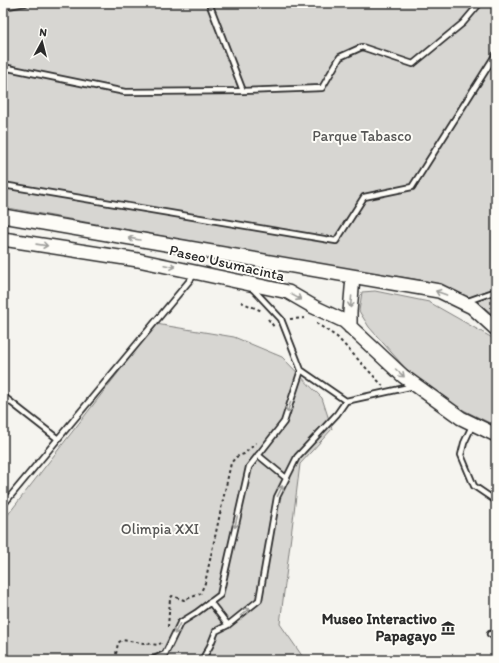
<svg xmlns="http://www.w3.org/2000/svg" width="499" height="663" font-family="Itim,sans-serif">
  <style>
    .green { fill: #d7d6d2; stroke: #81807e }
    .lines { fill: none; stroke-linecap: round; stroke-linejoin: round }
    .lane-casing { stroke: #2b2b2b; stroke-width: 8 }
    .secondary-casing { stroke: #2b2b2b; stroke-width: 16 }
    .path { stroke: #2b2b2b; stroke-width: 2; stroke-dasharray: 3 3; stroke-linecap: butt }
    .lane { stroke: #fdfcf7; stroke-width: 4.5 }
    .secondary { stroke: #fdfcf7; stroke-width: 13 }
    .oneway { stroke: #9e9e9b }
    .labels { text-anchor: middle; stroke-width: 4; stroke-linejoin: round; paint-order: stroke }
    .park-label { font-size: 15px; fill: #565655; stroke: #fdfcf7 }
    .street-label { font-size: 15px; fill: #2b2b2b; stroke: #fdfcf7 }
    .poi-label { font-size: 15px; font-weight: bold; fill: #2b2b2b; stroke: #fdfcf7; text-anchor: end }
  </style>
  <rect width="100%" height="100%" fill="#f5f4ef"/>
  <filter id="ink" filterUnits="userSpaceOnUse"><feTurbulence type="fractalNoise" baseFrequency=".025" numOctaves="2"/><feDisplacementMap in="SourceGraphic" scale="8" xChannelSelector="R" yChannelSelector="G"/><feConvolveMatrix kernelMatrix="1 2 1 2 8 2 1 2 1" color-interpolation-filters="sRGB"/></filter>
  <g filter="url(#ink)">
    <path class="green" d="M3,3H496V317L475,300L427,281L299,261L3,207Z
      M375,291L429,302L496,340V426L451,404L406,369L369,327L359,311L362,292Z
      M156,324L234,337L282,357L322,398L332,429L300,464L280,624L305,660H3V521Z"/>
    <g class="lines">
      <defs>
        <path id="lane" d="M209,3L243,91L322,88L340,57L362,47L413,64L463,23L480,3
          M3,7L25,3
          M3,67L125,92L243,91
          M3,185L336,241L364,197L412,187L496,54
          M252,288L281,319L301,370L346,401L414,386
          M465,302L496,291
          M3,396L58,439
          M472,426L464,443L461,455L474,486L496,501
          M258,455L286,478
          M3,505L195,274
          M210,602L228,625
          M490,634L496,638
          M152,660L165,654L180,623L196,613L220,595L249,467L284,422L301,370
          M202,660L210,646L216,631L228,625L259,600L277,497L297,457L337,414L346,401"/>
        <path id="secondary" d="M3,216L439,291L472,307L496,329
          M3,239L138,260L288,292L314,307L344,321L403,376L461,418L496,435
          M350,327V312L353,277"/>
      </defs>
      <use href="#lane" class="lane-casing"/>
      <use href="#secondary" class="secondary-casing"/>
      <path class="path" d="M241,302L262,311
        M268,319L275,328
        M290,319L307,318
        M316,323L337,337L383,386
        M168,627L170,599L172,596L184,600L200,594L205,583L231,463L236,457L244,454L256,443
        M115,660L118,643L122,640L158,645L161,643"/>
      <use href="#lane" class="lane"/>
      <use href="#secondary" class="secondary"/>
    </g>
    <defs><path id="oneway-shaft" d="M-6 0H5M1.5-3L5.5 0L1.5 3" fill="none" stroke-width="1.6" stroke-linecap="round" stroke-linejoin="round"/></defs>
    <g class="oneway">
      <use href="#oneway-shaft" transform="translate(134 239) rotate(-170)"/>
      <use href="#oneway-shaft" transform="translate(42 245) rotate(8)"/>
      <use href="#oneway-shaft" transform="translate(170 266) rotate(12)"/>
      <use href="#oneway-shaft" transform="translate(441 293) rotate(-160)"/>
      <use href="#oneway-shaft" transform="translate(296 297) rotate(29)"/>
      <use href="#oneway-shaft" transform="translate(351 302) rotate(96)"/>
      <use href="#oneway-shaft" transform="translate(400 373) rotate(42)"/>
      <use href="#oneway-shaft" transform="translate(289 407) rotate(108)"/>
      <use href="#oneway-shaft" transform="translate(280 491) rotate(-64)"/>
      <use href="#oneway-shaft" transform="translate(236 522) rotate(103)"/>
      <use href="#oneway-shaft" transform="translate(245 612) rotate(-39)"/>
      <use href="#oneway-shaft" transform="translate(177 629) rotate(117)"/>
    </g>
  </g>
  <defs>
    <symbol id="museum-bare" viewBox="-9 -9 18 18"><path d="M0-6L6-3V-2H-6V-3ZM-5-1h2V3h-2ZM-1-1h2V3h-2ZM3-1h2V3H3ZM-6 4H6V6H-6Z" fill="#2b2b2b" stroke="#fdfcf7" stroke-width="2.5" paint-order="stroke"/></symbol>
  </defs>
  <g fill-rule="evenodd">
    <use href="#museum-bare" x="438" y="618" width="20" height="20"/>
  </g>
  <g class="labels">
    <g class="park-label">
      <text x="362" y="141">Parque Tabasco</text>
      <text x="160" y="534">Olimpia XXI</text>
    </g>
    <g class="street-label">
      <text transform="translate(227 263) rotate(13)" y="5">Paseo Usumacinta</text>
    </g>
    <g class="poi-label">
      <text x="437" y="624">Museo Interactivo<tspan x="437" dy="17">Papagayo</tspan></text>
    </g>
  </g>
  <rect width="499" height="663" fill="none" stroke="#fdfcf7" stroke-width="16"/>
  <rect x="8" y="8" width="483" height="647" fill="none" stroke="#2b2b2b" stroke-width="1.5" filter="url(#ink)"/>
  <g transform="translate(42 42) rotate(7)" stroke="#fdfcf7" stroke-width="3" paint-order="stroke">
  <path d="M0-3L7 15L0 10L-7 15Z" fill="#2b2b2b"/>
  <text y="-6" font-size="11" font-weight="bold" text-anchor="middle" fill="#2b2b2b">N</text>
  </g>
</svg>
